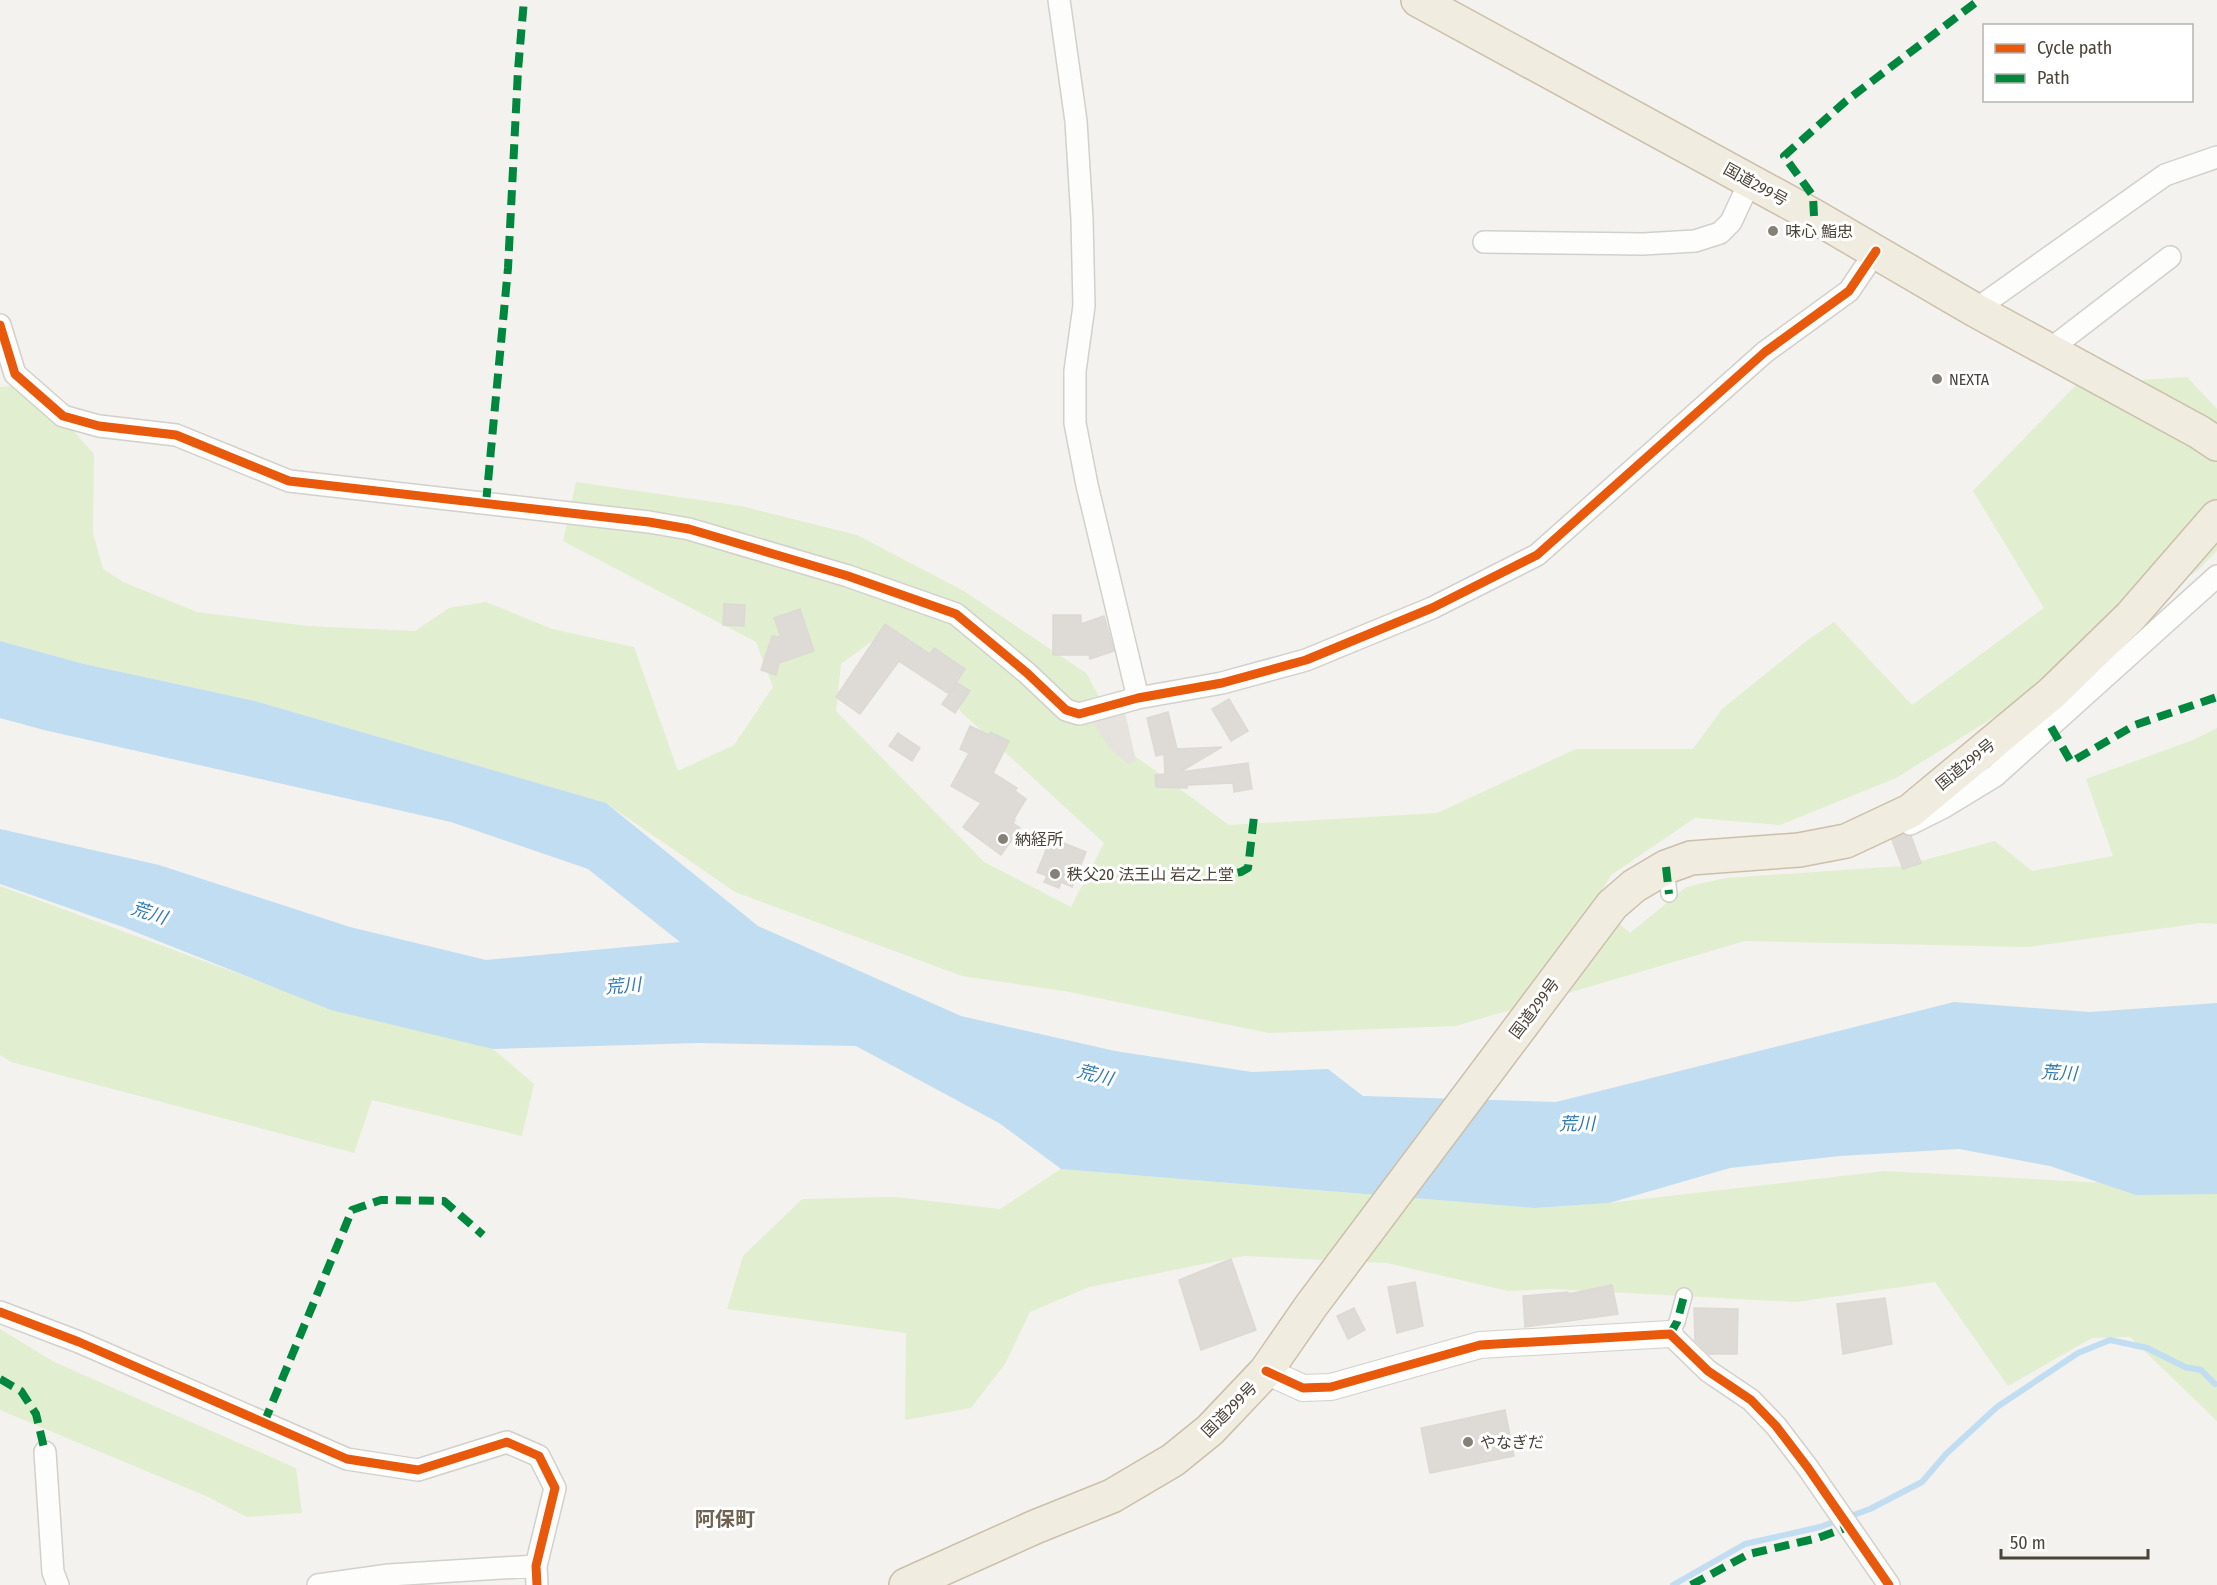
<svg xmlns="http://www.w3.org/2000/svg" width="2217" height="1585" font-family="'Fira Sans Condensed','Noto Sans JP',sans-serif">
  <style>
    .green { fill: #e1eecf; fill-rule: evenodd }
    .parking { fill: #e6e3df }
    .water { fill: #c0ddf1 }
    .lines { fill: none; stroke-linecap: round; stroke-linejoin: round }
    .stream { stroke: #c0ddf1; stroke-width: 6 }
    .building { fill: #dedbd6; stroke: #dcd9d4; stroke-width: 1.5 }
    .pedestrian-casing { stroke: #d2d0cb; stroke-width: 18 }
    .minor-casing { stroke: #d2d0cb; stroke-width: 24 }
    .tertiary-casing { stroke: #d2d0cb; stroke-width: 28 }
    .trunk-casing { stroke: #ccbfa9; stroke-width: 36 }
    .pedestrian { stroke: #fdfdfc; stroke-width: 15 }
    .minor { stroke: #fdfdfc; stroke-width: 21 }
    .tertiary { stroke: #fdfdfc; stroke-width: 26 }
    .trunk { stroke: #f0ece0; stroke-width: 33 }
    .quiet { stroke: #00873e; stroke-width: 8; stroke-dasharray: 15 8; stroke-linecap: butt }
    .cycleway-casing { stroke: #fff; stroke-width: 13 }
    .cycleway { stroke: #e8590c; stroke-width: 9 }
    .poi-dot { fill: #868178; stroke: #fff; stroke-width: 2 }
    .labels { text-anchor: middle; stroke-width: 6; stroke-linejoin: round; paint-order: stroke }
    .street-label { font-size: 16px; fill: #4b4439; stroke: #fff }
    .poi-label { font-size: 16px; fill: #4b4439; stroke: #fff; text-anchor: start }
    .water-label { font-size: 18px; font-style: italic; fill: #2e7ab2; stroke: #fff }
    .quarter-label { font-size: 20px; font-weight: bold; fill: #6e6250; stroke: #fff }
  </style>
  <rect width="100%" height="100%" fill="#f4f2ee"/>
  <path class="green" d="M2187,377L2217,409V551L2198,570L2004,711L1896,778L1780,825L1695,818L1611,875L1595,903L1630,933L1686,887L1725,878L1902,866L1995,841L2032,871L2113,856L2086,779L2193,740L2217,728V924L2201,923L2029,947L1745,941L1456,1026L1269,1033L1064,991L962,976L735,892L606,803L255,701L84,664L0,641V387L14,386L72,429L94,454L93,533L103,569L123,582L197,612L308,626L415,631L449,608L486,602L552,629L634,647L678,771L734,745L773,687L756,642L563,541L576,482L741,506L857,535L964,591L1086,673L1131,753L1229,825L1437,813L1576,749H1693L1722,709L1809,639L1834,622L1912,705L2044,608L1973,491L2077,384ZM879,636L968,691L959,710L1104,843L1071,907L984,862L836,711L841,664Z
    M0,886L274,987L493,1049L534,1084L522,1136L372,1100L354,1153L11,1062L0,1055Z
    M1061,1169L1534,1208L1609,1203L1885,1171L2217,1189V1421L2130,1337L2092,1338L2008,1386L1935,1282L1796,1302L1552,1289L1508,1291L1387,1263L1244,1256L1089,1287L1030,1312L1005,1364L971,1408L905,1420L906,1333L727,1309L743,1256L802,1199L895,1197L1000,1209Z
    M0,1329L54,1362L296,1468L302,1513L247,1517L206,1496L0,1410Z"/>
  <path class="parking" d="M1125,712L1136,761L1128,764L1109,748L1093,723Z"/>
  <path class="water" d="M0,641L84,664L255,701L606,803L758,926L961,1016L1115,1051L1252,1072L1328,1069L1363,1096L1556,1102L1954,1002L2090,1012L2217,1003V1194L2136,1195L2050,1166L1959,1149L1840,1156L1730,1168L1609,1203L1534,1208L1061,1169L999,1123L856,1046L699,1043L493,1049L331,1010L123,927L0,884V829L159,865L350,927L486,960L680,942L588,869L451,822L44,730L0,718Z"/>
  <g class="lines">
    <path class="stream" d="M1848,1517L1870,1509L1922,1482L1946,1454L1997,1407L2078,1353L2110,1340L2147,1348L2185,1367L2201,1370L2215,1384
      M1673,1585L1745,1544L1820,1527L1839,1520"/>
  </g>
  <path class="building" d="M724,604L745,605L744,626L723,625Z
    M800,609L814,651L779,663L776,675L761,670L772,636L781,637L774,618Z
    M1053,615H1081V624L1104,616L1114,651L1090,659L1089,655H1053Z
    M885,624L930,654L934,648L965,669L949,694L899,661L860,714L836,697Z
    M957,683L970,691L955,713L942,704Z
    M1229,699L1248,731L1231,741L1212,709Z
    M1168,712L1177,749L1222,747L1180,772L1248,763L1252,789L1234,792L1233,783L1187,785V788L1156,787L1155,775L1165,774L1164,754L1156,756L1147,718Z
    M970,726L989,735L990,732L1009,741L993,773L1017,788L1015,791L1026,799L1014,819L1015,820L1013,823L1020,828L1001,855L963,827L981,803L951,786L969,753L960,749Z
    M898,733L920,748L912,761L889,746Z
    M1903,835L1911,836L1921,863L1903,869L1892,840Z
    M1051,838L1086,852L1072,887L1061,882L1059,888L1044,882L1047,876L1037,872Z
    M1231,1259L1256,1330L1201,1350L1179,1280Z
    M1415,1282L1423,1326L1397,1333L1388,1287Z
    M1612,1285L1618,1314L1525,1327L1523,1296L1568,1292V1294Z
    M1885,1298L1892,1344L1843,1354L1837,1304Z
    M1354,1308L1365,1330L1348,1339L1337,1316Z
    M1694,1308L1738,1309L1737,1354H1709L1695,1340Z
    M1505,1410L1514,1456L1430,1473L1421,1428Z"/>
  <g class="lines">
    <defs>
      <path id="pedestrian" d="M1666,867L1669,894
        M1670,1334L1677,1322L1684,1296"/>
      <path id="minor" d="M1059,0L1076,121L1082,219L1084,306L1075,371V423L1087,485L1138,698
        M1484,242L1643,244L1695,241L1720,233L1731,222L1750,181
        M1975,310L2165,175L2217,157
        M0,325L15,374L63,416L99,426L176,435L289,481L649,522L689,529L848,576L956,614L1027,673L1066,710L1079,714L1138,698L1222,683L1306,660L1432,608L1537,555L1765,352L1849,291L1876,251
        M2049,350L2170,257
        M1910,824L1944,807L1995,776L2217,576
        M0,1312L79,1342L347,1459L418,1470L507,1442L539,1456L555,1488L536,1566L537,1585
        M1670,1334L1708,1371L1751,1400L1776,1426L1808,1468L1889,1585
        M45,1452L53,1572L58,1585
        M318,1585L389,1575L536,1566"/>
      <path id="tertiary" d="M1266,1371L1303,1388L1331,1387L1480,1345L1670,1334"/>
      <path id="trunk" d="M1418,0L1814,216L1975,310L2199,432L2217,444
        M906,1585L1035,1527L1112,1496L1173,1460L1210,1430L1266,1371L1311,1306L1612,905L1634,886L1666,867L1691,858L1799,850L1846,841L1910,811L2052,693L2130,617L2217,517"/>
    </defs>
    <use href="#pedestrian" class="pedestrian-casing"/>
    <use href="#minor" class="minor-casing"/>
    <use href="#tertiary" class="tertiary-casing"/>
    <use href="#trunk" class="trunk-casing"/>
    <use href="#pedestrian" class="pedestrian"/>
    <use href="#minor" class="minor"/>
    <use href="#tertiary" class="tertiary"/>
    <use href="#trunk" class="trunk"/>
    <path class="quiet" d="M1814,216L1813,196L1784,156L1846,101L1979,0
      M486,503L508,268L518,70L524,0
      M2051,727L2071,762L2135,725L2217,697
      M1666,867L1669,894
      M1215,877L1241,872L1248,868L1254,817
      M1670,1334L1677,1322L1684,1296
      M0,1379L21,1391L36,1414L45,1452
      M264,1423L352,1210L381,1200L444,1201L483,1235
      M1691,1585L1749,1554L1818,1538L1848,1527"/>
    <defs>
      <path id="cycleway" d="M0,325L15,374L63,416L99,426L176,435L289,481L649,522L689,529L848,576L956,614L1027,673L1066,710L1079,714L1138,698L1222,683L1306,660L1432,608L1537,555L1765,352L1849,291L1876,251
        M0,1312L79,1342L347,1459L418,1470L507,1442L539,1456L555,1488L536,1566L537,1585
        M1266,1371L1303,1388L1331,1387L1480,1345L1670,1334L1708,1371L1751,1400L1776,1426L1808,1468L1889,1585"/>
    </defs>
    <use href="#cycleway" class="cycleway-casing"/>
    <use href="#cycleway" class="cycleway"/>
  </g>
  <g class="poi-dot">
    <circle cx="1773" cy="231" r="6"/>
    <circle cx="1937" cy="379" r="6"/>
    <circle cx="1003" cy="839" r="6"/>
    <circle cx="1055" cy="874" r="6"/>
    <circle cx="1468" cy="1442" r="6"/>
  </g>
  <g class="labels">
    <g class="street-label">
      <text transform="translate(1756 184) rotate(29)" y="6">国道299号</text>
      <text transform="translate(1965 764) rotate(-39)" y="6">国道299号</text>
      <text transform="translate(1534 1008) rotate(-53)" y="6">国道299号</text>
      <text transform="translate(1229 1409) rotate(-45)" y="6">国道299号</text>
    </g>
    <g class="poi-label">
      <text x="1785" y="237">味心 鮨忠</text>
      <text x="1949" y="385">NEXTA</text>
      <text x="1015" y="845">納経所</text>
      <text x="1067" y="880">秩父20 法王山 岩之上堂</text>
      <text x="1480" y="1448">やなぎだ</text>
    </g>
    <g class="water-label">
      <text transform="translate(149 913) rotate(18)" y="6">荒川</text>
      <text transform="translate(623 986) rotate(-5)" y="6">荒川</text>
      <text transform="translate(2059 1073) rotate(3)" y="6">荒川</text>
      <text transform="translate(1095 1075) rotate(14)" y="6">荒川</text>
      <text transform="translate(1577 1124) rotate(-1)" y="6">荒川</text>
    </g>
    <g class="quarter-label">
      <text x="725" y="1526">阿保町</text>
    </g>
  </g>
  <rect x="1983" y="24" width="210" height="78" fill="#ffffff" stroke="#b7b4b0" stroke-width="1.5"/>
  <rect x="1995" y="44" width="30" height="9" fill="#e8590c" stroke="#b7b4b0" stroke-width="1.5"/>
  <text x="2037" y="54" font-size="18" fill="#4b4439">Cycle path</text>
  <rect x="1995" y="74" width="30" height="9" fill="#00873e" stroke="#b7b4b0" stroke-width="1.5"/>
  <text x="2037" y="84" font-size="18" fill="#4b4439">Path</text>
  <path d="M2001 1549v9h147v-9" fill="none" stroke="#4b4439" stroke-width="3"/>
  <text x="2010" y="1549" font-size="18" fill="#4b4439" stroke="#ffffff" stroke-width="4.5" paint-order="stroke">50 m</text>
</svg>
